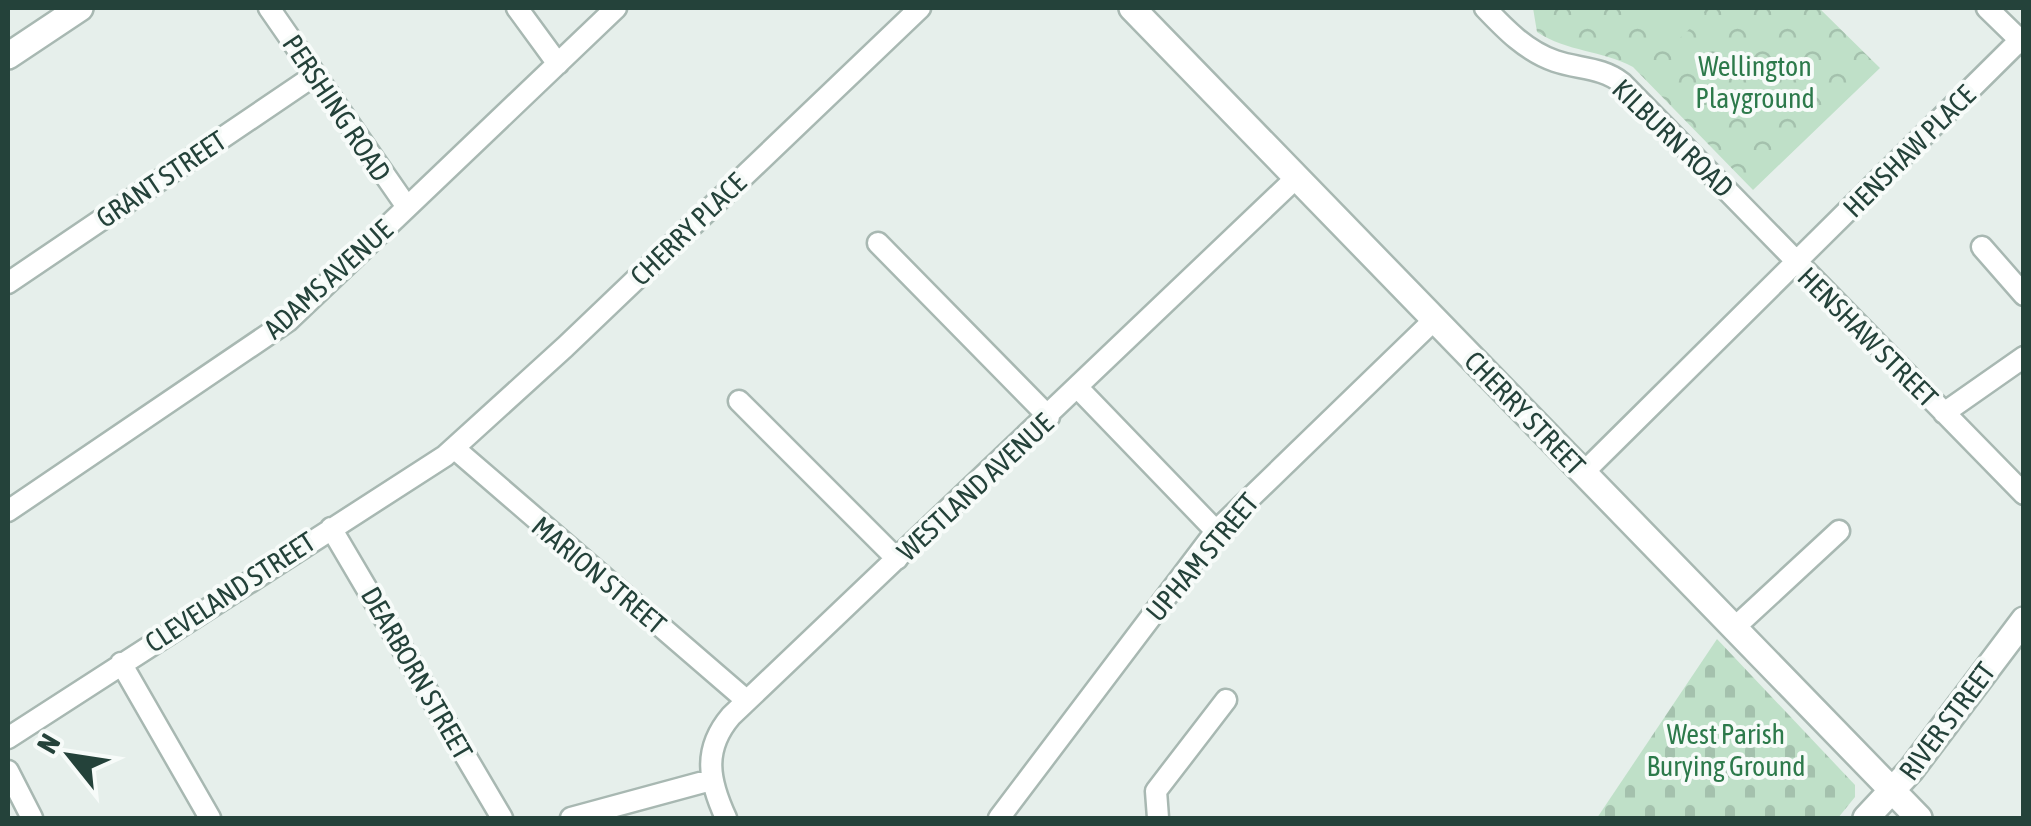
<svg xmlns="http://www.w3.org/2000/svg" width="2031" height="826" font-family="'Asap Condensed',sans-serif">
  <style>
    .cemetery { fill: url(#cemetery-stones) }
    .park { fill: url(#park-crowns) }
    .pitch { fill: #bfe0c8 }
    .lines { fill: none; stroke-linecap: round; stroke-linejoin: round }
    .minor-casing { stroke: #a8b8b2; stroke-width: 25 }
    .tertiary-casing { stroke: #a8b8b2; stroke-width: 30 }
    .minor { stroke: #fff; stroke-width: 20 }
    .tertiary { stroke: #fff; stroke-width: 25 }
    .labels { text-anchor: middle; stroke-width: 8; stroke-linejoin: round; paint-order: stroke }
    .park-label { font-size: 28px; fill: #2d7a4b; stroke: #f7fbf9 }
    .street-label { font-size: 28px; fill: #24423a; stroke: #f7fbf9 }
  </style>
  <defs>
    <pattern id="cemetery-stones" width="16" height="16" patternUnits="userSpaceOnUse" patternTransform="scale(2.5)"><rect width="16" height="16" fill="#bfe0c8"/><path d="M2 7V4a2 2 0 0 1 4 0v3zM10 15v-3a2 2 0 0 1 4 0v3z" fill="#a4c1ad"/></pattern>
    <pattern id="park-crowns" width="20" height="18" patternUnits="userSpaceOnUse" patternTransform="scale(2.5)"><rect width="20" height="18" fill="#bfe0c8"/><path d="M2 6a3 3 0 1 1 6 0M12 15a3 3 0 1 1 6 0" fill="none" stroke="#a4c1ad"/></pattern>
  </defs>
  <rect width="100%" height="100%" fill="#e6efeb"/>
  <path class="cemetery" d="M1717,639L1855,785V797L1838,818H1597Z"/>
  <path class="park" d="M1533,8H1819L1880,68L1753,190L1633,67C1602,50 1567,52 1537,32Z"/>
  <path class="pitch" d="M1639,8H1698L1705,14L1674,44Z"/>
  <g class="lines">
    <defs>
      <path id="minor" d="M269,8L407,207
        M517,8L558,64
        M1485,8C1505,29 1526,51 1555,61C1578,69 1602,67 1622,83L2024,494
        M1987,8L2024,44
        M878,243L1049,417
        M1982,247L2024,295
        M8,283L315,75
        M1079,389L1216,531
        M739,401L897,559
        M1944,413L2024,357
        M454,448L746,700
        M1583,473L2020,40
        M8,511L288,321L616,8
        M331,528L502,818
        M1733,629L1839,531
        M121,663L210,818
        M8,738L445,456L565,347L920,8
        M8,771L32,818
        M571,818L711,780
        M726,818C709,781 702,750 731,716L1296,178
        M999,818L1216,531L1434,320
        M1158,818L1156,791L1226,700"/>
      <path id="tertiary" d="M1132,8L1919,818
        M8,56L80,8
        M1866,818L1911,770L2024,620"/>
    </defs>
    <use href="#minor" class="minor-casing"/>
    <use href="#tertiary" class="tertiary-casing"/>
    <use href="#minor" class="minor"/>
    <use href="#tertiary" class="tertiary"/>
  </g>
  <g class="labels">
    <g class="park-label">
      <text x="1755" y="76">Wellington<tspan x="1755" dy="32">Playground</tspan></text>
      <text x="1726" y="744">West Parish<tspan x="1726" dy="32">Burying Ground</tspan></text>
    </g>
    <g class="street-label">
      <text transform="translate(337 108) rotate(56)" y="10">PERSHING ROAD</text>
      <text transform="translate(1673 138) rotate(44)" y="10">KILBURN ROAD</text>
      <text transform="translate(1909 151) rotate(-45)" y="10">HENSHAW PLACE</text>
      <text transform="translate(161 179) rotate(-34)" y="10">GRANT STREET</text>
      <text transform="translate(688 229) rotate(-44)" y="10">CHERRY PLACE</text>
      <text transform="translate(328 279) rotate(-42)" y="10">ADAMS AVENUE</text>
      <text transform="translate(1868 337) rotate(45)" y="10">HENSHAW STREET</text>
      <text transform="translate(1525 413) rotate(46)" y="10">CHERRY STREET</text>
      <text transform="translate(975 487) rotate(-43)" y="10">WESTLAND AVENUE</text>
      <text transform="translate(1202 557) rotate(-50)" y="10">UPHAM STREET</text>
      <text transform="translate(599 575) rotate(40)" y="10">MARION STREET</text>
      <text transform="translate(230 592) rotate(-33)" y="10">CLEVELAND STREET</text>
      <text transform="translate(417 673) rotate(60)" y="10">DEARBORN STREET</text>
      <text transform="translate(1947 721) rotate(-53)" y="10">RIVER STREET</text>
    </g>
  </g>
  <rect width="2031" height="826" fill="none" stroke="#24423a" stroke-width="20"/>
  <g transform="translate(70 756) rotate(300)" stroke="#f7fbf9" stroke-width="8" paint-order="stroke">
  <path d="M0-8L18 38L0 25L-18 38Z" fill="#24423a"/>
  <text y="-15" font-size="28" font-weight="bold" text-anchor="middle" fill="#24423a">N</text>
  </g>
</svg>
